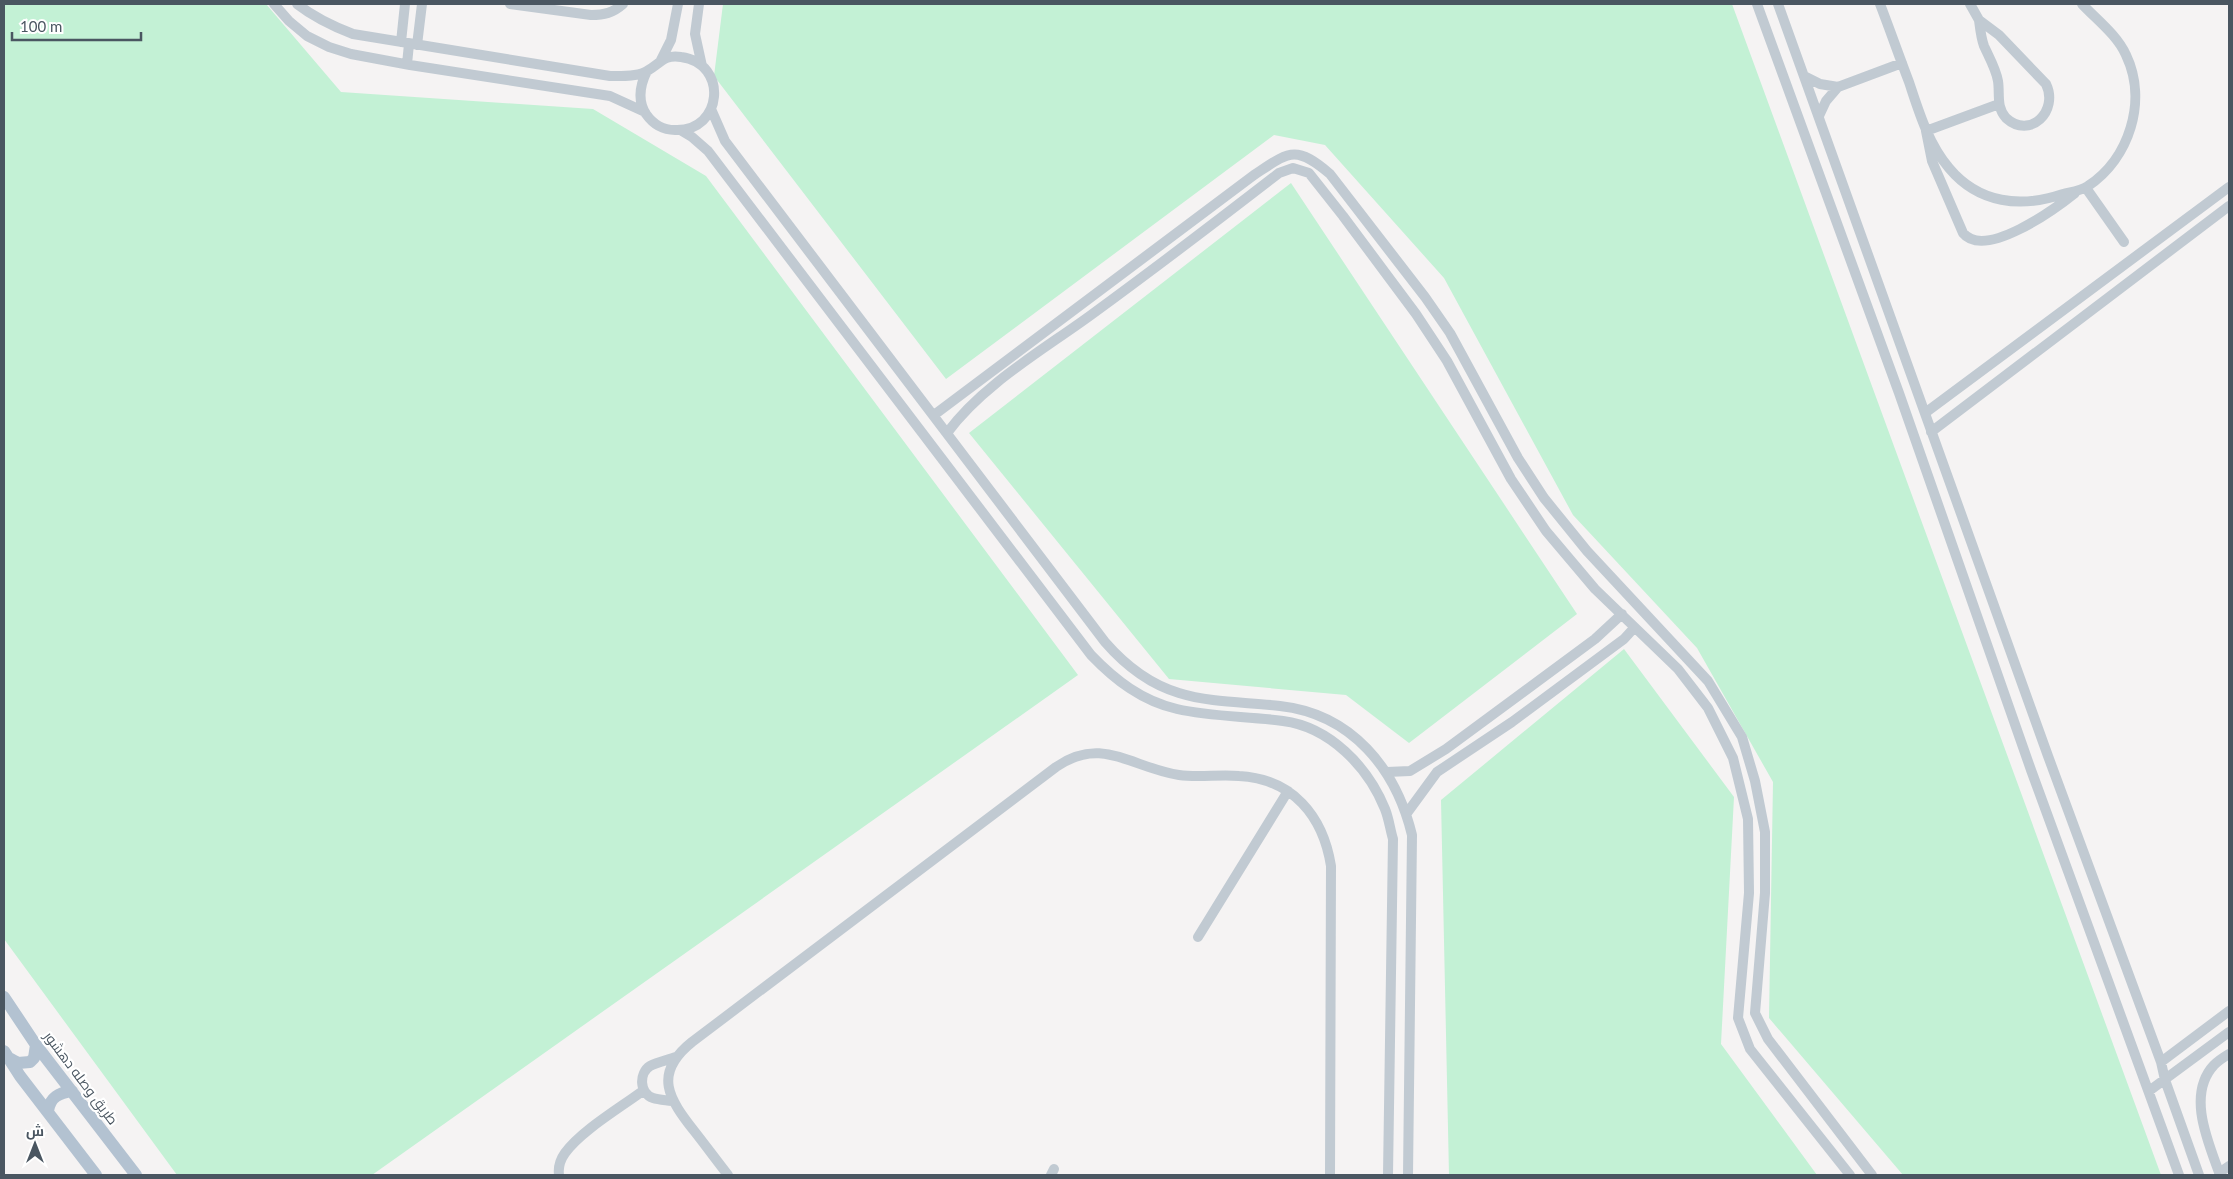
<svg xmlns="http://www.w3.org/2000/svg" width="2233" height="1179" font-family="Lato,Cairo,sans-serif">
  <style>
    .green { fill: #c3f1d5 }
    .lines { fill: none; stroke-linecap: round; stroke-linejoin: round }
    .minor { stroke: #c1cad2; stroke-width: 10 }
    .major { stroke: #b3c2d1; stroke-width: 12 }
    .labels { text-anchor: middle; stroke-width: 4.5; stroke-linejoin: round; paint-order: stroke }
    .street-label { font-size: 14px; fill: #4a5661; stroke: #fff }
  </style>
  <rect width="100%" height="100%" fill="#f5f3f3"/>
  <path class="green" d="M4,4H266L341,92L593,109L706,176L1078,675L372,1175H177L4,939Z
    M723,4H1732L2161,1175H1903L1769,1018L1773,782L1697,648L1573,515L1444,278L1325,145L1274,135L946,379L714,76Z
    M1291,183L1577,614L1409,743L1346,695L1169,679L969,433Z
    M1624,649L1734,797L1721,1044L1817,1175H1449L1441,800Z"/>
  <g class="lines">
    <path class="minor" d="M274,4L289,21L307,36L329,47L351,54L410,65L610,96L645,112
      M297,4C315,18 332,26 353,34L610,76C621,76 637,77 647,71C660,64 664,54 681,57C729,63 723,132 675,130C663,130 653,124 646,114C637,100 640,85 647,71
      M510,4L591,15C604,15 613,13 623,4
      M699,4L695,34L702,66
      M1757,4L1899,393L2031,770L2179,1175
      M1778,4L2048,756L2161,1062L2165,1080L2199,1175
      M1880,4C1890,30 1899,56 1909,82C1919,112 1928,143 1949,168C1979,204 2021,208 2063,194C2071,192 2081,191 2088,186C2129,159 2148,101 2126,55C2117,35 2097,20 2082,4
      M1970,4L1979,20
      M1979,20L1999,35L2046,84C2059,111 2030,140 2006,118C1996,107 2000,94 1998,81C1996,69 1989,57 1984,46C1981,38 1980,28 1979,20Z
      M401,42L405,4
      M417,45L422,4
      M661,60L671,40L678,4
      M407,64L409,44
      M1804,76L1820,84L1838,87
      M1999,104L1926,131L1932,161L1963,233C1985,260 2055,209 2075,193
      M711,109L725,141L1105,642C1125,665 1149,684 1179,693C1211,703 1247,702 1280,706C1352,714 1396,769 1412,835L1408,1175
      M1819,116L1826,101L1838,87L1902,63
      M682,131L692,137L708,151L1091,655C1115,680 1142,701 1177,709C1212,717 1248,716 1283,721C1330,727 1368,767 1385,809C1389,819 1390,829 1393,839L1388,1175
      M2086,188L2124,242
      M1925,413L2229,187
      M934,415L1254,175C1289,152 1295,144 1330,174L1425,297L1450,333L1518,458L1544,498L1587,551L1708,681L1742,737L1755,781L1765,832V893L1755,1013L1768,1039L1872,1175
      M1931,432L2229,206
      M947,433C982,385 1043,350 1091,315C1154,269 1217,221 1279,173L1293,168L1309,173L1343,216L1416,314L1447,361L1511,479L1546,531L1595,589L1678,669L1708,708L1733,758L1748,819L1749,893L1738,1018L1750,1049L1850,1175
      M1387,772L1410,771L1446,749L1595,639L1622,614
      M1407,813L1437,772L1512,722L1624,639L1634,628
      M1198,937L1288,791
      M2161,1062L2229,1011
      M2149,1091L2229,1032
      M672,1101C666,1100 659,1100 653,1098C639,1093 639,1073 650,1066C658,1062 668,1060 676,1057
      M2219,1173L2229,1166
      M559,1175C558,1167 560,1160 565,1153C582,1130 620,1108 644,1090
      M728,1175C717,1161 706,1146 695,1132C669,1099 652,1074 692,1042L1056,767C1102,735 1132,768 1179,775C1199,778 1219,774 1239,776C1293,779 1323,816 1331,866L1330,1175
      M1051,1175L1054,1169
      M2220,1175C2209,1144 2186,1095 2214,1065C2218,1061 2224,1057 2229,1054"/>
    <path class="major" d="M4,997L36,1045L136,1175
      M4,1051L20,1076L96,1175
      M9,1058L18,1063L30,1062L34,1058L36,1045
      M48,1111C50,1097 59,1093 72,1091"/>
  </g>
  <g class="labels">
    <g class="street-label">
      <text transform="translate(81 1078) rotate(53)" y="5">طريق وصله دهشور</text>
    </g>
  </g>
  <rect width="2233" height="1179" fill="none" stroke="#4a5661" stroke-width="10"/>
  <g transform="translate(35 1144)" stroke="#ffffff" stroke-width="4" paint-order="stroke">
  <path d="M0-4L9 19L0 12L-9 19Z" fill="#4a5661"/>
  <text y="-8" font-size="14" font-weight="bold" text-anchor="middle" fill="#4a5661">ش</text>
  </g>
  <path d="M12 32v8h129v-8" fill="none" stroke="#4a5661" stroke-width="2.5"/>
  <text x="20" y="32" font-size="15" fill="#4a5661" stroke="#ffffff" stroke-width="4" paint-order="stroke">100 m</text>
</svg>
